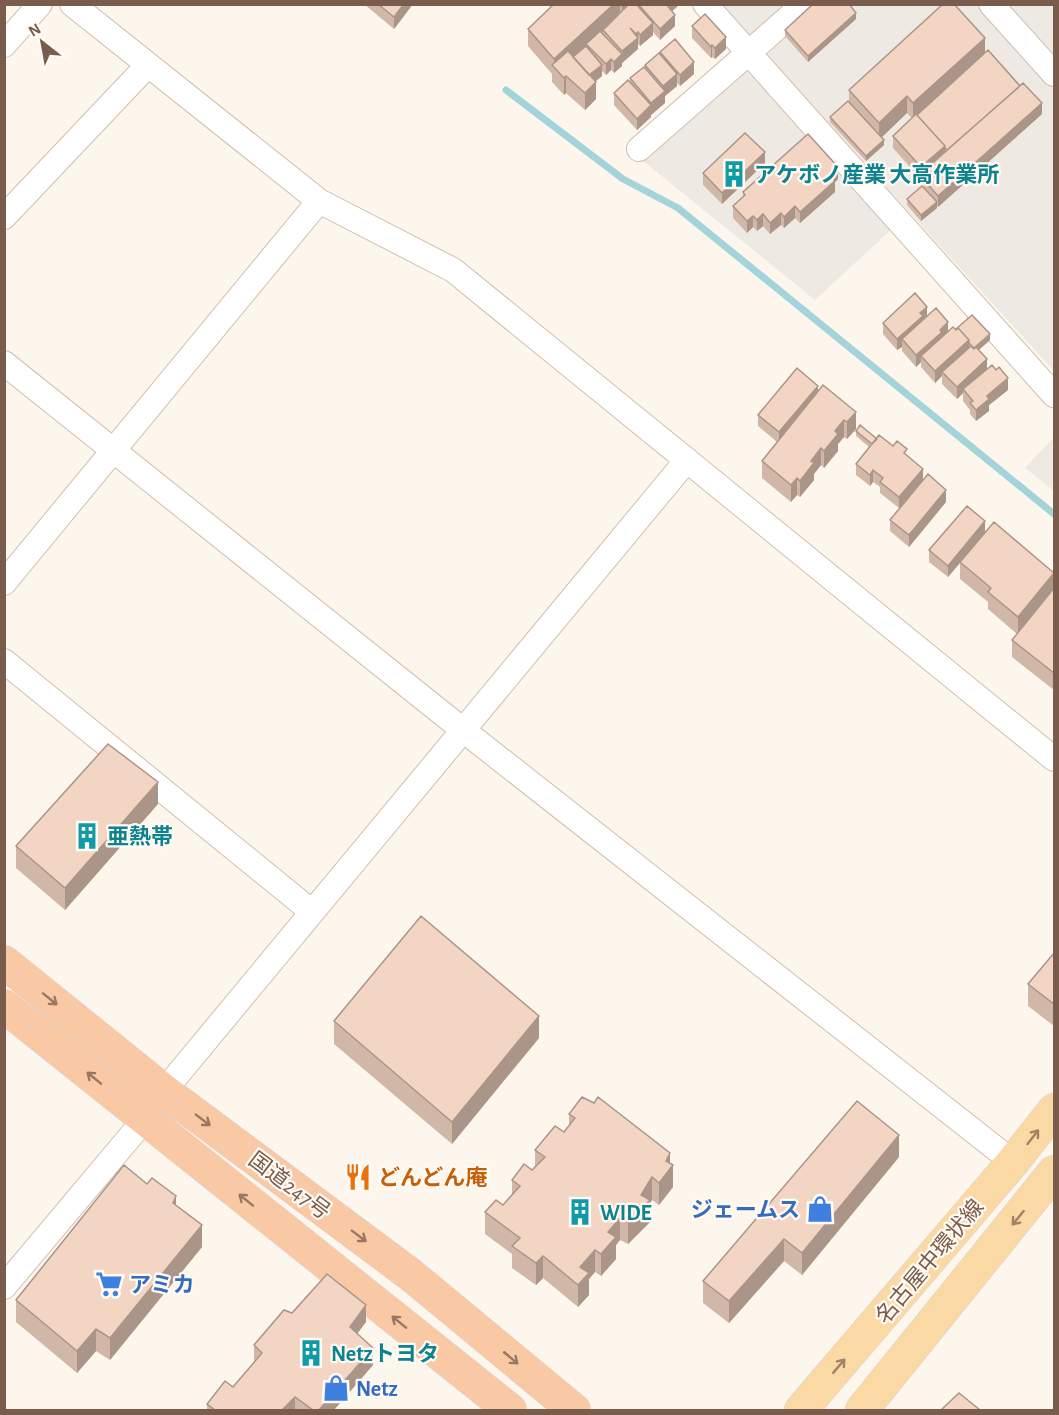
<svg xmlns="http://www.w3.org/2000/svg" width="1059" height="1415" font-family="'Alegreya Sans','Noto Sans JP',sans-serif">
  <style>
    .industrial { fill: #efe9e4 }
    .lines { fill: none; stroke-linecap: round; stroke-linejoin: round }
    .stream { stroke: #a5d3da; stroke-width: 7 }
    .minor-casing { stroke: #d1beb0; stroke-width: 26 }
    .primary-casing { stroke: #dad1cd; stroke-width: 34 }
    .trunk-casing { stroke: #dad1cd; stroke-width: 34 }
    .minor { stroke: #fff; stroke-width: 24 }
    .primary { stroke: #fbd9a5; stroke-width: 33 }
    .trunk { stroke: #f9c8a4; stroke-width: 33 }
    .wall { fill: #d1b7a8 }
    .shaded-wall { fill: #aa9588 }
    .building { fill: #f3d5c3; stroke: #aa9588; stroke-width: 1.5 }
    .oneway { stroke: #9a7763 }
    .oneway2 { stroke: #a18267 }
    .labels { text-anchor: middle; stroke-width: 4.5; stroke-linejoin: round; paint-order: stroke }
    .culture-label { font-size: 22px; font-weight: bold; fill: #0d838f; stroke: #fffaf3; text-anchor: start }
    .food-label { font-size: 22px; font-weight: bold; fill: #c56008; stroke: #fffaf3; text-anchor: start }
    .street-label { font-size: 22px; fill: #7a5c4d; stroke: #fffaf3 }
    .shop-label { font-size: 22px; font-weight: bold; fill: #366cbe; stroke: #fffaf3; text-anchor: start }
  </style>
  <rect width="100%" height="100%" fill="#fdf6ec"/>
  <path class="industrial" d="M722,5H788L751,37Z
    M819,5H981L1054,86V371L764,53Z
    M1008,5H1054V56Z
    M748,65L893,228L815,300L642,160Z
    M1054,437V491L1025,468Z"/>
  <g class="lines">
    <path class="stream" d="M506,90L623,179L678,208L1054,514"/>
    <defs>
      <path id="minor" d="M72,4L319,201L453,270L1054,759
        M705,4L1054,395
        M991,4L1054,74
        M4,45L40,4
        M639,149L804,4
        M4,217L148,65
        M4,363L463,730L1013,1162
        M4,583L319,201
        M4,661L311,911
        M164,1091L687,460
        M4,1287L145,1119"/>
      <path id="primary" d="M801,1410L1013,1162L1054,1110
        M862,1410L1054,1172"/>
      <path id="trunk" d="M4,962L164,1091L411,1275L574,1410
        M4,1006L510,1410"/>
    </defs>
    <use href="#minor" class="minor-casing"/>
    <use href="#primary" class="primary-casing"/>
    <use href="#trunk" class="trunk-casing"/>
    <use href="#minor" class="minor"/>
    <use href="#primary" class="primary"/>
    <use href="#trunk" class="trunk"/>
  </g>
  <path class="wall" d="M364,4H413L394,29Z
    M554,4H680L672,11L675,26L660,40L653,32V35L640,46L638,44V49L622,63V66L614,73L611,70L606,75L602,71V76L595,82L596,99L585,110L566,93L564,95L552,82V74L528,46V29Z
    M856,19L808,62L785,36V30Z
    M692,26L726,49L715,59L712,57L711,58L692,38Z
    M660,52L694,74L680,86L677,83V86L665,96V103L651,115V117L637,130L614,105V93L630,83V78L645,68V65L660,54Z
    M985,53L1042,114L938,207L937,206V208L921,221L907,205V199L924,187V180L927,177V173L921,179L893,148V136L912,118L907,113L881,137L884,145L866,161L830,122V117L849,102V90Z
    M765,163L722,204L703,185V173Z
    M838,179L835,182V192L800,223L795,218L784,228L781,225L770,234L763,226L757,231L753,227L747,233L733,218V206L743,198V192Z
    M927,315L948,331L956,330L990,340L979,350L987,369L1008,390L989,405V411L976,421L970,414V410L963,401V393L957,399L942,384V376L935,383L921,367V362L916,367L902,351V347L897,350L883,334V323Z
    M818,392L856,429L847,439L844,437L838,444V451L824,468L821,465L814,474V480L800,497L797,495L791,502L762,478V461L777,442L758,426V415Z
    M856,431L893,446L907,456L923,480L946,502L909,547L890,531V520L899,508L880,493V487L873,482L870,486L856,475V464L869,447L856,436Z
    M985,533L1054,573V690L1012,657V640L1017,634L988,609V602L960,579V562L983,536L948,577L929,562V550Z
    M158,804L65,910L16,868V846Z
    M1054,953V1026L1028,1006V984Z
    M334,1021L539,1038L452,1144L334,1044Z
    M569,1114L670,1163L673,1187L659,1205L652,1200L650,1203V1222L628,1244L620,1240L616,1245V1259L601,1276L595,1272L589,1279V1295L578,1307L543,1278L536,1285L512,1268V1254L485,1234V1212L503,1205L512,1196V1180L532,1170L535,1166V1150L564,1132L569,1126Z
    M899,1157L802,1275L784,1261L729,1323L703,1303V1281Z
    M176,1206L202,1247L110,1360L96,1351L77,1373L16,1322V1300Z
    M292,1313L366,1322L357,1334L373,1365L334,1410H207V1404L233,1387L254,1362V1345Z"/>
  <path class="shaded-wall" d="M404,4H413L394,29V17Z
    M614,4H620V16L588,45L586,44V47L572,59L554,67V59Z
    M622,4H633L622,14Z
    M668,4H680L668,15Z
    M856,13V19L808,62V56Z
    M675,15V26L660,40V29Z
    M653,23V35L640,46V35Z
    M638,32V49L622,63V66L614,73V62L622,54V51L636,39V34Z
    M726,37V49L715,59V48Z
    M985,38V55L913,120V103Z
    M712,45V57L711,58V47Z
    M611,59V70L606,75V64Z
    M694,62V74L680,86V75Z
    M602,65V76L587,88V77Z
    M677,74V86L665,96V103L651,115V117L637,130V119L651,105V103L663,93V86Z
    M566,76V93L564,95V78Z
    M596,82V99L585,110V93Z
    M907,96V113L879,140V123Z
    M1042,103V114L938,207V196Z
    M884,140V145L866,161V156Z
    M945,146V157L927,168V173L921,179V167Z
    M765,152V163L722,204V193Z
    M838,167V179L835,182V192L800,223V212L829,175Z
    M937,202V208L921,221V215Z
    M795,206V218L784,228V217Z
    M781,213V225L770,234V223Z
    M763,214V226L757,231V220Z
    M753,216V227L747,233V221Z
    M927,307V318L902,339V347L897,350V339L920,313Z
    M948,322V334L921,356V362L916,367V355Z
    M990,334V340L974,354V348Z
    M969,340V352L942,372V376L935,383V371Z
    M987,359V371L963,389V393L957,399V387Z
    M1008,378V390L989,405V411L976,421V410L987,396Z
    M818,386V397L779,444V432Z
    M856,412V429L847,439V422Z
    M844,420V437L838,444V451L824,468V451L835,431Z
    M821,448V465L814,474V480L800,497V481L811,461Z
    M923,469V480L899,509V497Z
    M873,470V482L870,486V475Z
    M797,478V495L791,502V485Z
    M946,490V502L909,547V535Z
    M985,521V533L948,577V566Z
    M1054,573V590L1018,634V617Z
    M158,782V804L65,910V888Z
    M539,1016V1038L452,1144V1122Z
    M899,1135V1157L802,1275V1253Z
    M670,1153V1168L673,1165V1187L659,1205V1183L666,1161Z
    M652,1177V1200L650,1203V1222L628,1244V1222L641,1195Z
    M176,1196V1218L173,1203Z
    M620,1218V1240L616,1245V1259L601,1276V1254L608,1232Z
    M202,1225V1247L110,1360V1338Z
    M784,1239V1261L729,1323V1301Z
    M595,1250V1272L589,1279V1295L578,1307V1285L580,1267Z
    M543,1256V1278L536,1285V1263Z
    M366,1305V1322L350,1343V1327Z
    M96,1329V1351L77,1373V1351Z
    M373,1348V1365L334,1410H319Z
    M295,1397V1410H282Z"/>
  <path class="building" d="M378,4H404L394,17Z
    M554,4H614L554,59L528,29Z
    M629,4H636L653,23L640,35L638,32L636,34L630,28L638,38L622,51L603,30Z
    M638,4H666L675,15L660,29Z
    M813,4H849L856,13L808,56L785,30Z
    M943,4H954L985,38L913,103L907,96L879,123L849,90Z
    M705,14L726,37L715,48L712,45L711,47L692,26Z
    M600,31L622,54L614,62L611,59L606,64L586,44Z
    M675,39L694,62L680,75L660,52Z
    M586,46L602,65L589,75L573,57Z
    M988,50L1020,86L947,150L945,148V146L917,115Z
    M568,51L596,82L585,93L566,76L564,78L552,65Z
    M659,53L677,74L663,86L645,65Z
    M644,67L665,91L651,103L630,78Z
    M628,80L651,105L637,119L614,93Z
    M1023,83L1042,103L938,196L924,180L932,173L927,168Z
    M848,101L884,140L866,156L830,117Z
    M916,114L945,146L921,167L893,136Z
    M745,133L765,152L722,193L703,173Z
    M808,134L838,167L829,175L835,181L800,212L795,206L784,217L781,213L770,223L763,214L757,220L753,216L747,221L733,206L745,195L743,192Z
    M922,186L937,202L921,215L907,199Z
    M915,293L927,307L920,313L923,316L897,339L883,323Z
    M936,308L948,322L940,330L942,332L916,355L902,339Z
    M972,315L990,334L974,348L969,343V340L958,328L956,329Z
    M953,327L956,330L958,328L969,340L935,371L921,356Z
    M971,346L974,349L976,347L987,359L957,387L942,372Z
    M992,365L996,370L999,367L1008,378L987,396L989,399L976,410L970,403L973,401L963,389Z
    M797,368L818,386L779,432L758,415Z
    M823,385L856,412L847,422L844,420L835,431L838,434L824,451L821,448L811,461L814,463L800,481L797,478L791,485L762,461Z
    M860,425L877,439L872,444L856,431Z
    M879,435L893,446L897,441L907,449L904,453L923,469L899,497L880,482L883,478L873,470L870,475L856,464Z
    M928,474L946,490L909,535L890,520Z
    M967,506L985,521L948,566L929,550Z
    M994,522L1054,573L1018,617L988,592L991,588L960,562Z
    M1054,588V673L1012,640Z
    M108,744L158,782L65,888L16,846Z
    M421,916L539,1016L452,1122L334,1021Z
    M1054,953V1004L1028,984Z
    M582,1097L594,1103L598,1097L670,1153L666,1161L673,1165L659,1183L652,1177L641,1195L650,1200L628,1222L620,1218L608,1232L616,1237L601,1254L595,1250L580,1267L589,1273L578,1285L543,1256L536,1263L512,1246L520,1238L485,1212L496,1200L503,1205L520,1186L512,1180L524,1164L532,1170L545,1157L535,1150L555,1126L564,1132L575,1118L569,1114Z
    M857,1101L899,1135L802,1253L784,1239L729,1301L703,1281Z
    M124,1165L147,1184L152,1178L176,1196L173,1203L202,1225L110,1338L96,1329L77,1351L16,1300Z
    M327,1274L366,1305L350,1327L373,1348L319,1410H313L295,1397L282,1410H215L207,1404L225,1381L233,1387L262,1353L254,1345L284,1310L292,1313Z
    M959,1393L980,1410H941Z"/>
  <defs><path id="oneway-shaft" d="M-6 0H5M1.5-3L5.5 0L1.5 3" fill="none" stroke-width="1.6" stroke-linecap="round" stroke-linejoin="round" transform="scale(1.5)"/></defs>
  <g class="oneway">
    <use href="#oneway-shaft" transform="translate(50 999) rotate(39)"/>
    <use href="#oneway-shaft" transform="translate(94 1078) rotate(-141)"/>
    <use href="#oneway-shaft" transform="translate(203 1120) rotate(37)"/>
    <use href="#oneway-shaft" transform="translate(246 1200) rotate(-141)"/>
    <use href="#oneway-shaft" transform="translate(359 1236) rotate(37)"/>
    <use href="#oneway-shaft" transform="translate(399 1322) rotate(-141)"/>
    <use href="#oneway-shaft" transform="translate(511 1358) rotate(40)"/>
  </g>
  <g class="oneway2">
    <use href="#oneway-shaft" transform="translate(1033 1137) rotate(-52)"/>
    <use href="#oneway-shaft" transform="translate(1018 1218) rotate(129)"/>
    <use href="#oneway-shaft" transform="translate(839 1366) rotate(-50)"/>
  </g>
  <defs>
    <symbol id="building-bare" viewBox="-9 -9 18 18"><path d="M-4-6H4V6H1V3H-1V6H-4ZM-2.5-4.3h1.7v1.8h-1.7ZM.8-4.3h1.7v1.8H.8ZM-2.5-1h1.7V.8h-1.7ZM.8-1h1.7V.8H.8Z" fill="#0f9aa8" stroke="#fffaf3" stroke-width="2.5" paint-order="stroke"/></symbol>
    <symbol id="restaurant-bare" viewBox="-9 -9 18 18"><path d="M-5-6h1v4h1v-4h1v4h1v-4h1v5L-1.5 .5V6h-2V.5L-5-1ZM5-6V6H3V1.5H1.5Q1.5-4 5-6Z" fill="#e8710a" stroke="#fffaf3" stroke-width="2.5" paint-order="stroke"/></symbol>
    <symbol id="shop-bare" viewBox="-9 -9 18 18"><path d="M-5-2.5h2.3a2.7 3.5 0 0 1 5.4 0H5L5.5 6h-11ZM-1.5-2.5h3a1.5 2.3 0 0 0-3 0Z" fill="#3f7fe0" stroke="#fffaf3" stroke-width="2.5" paint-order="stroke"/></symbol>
    <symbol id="supermarket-bare" viewBox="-9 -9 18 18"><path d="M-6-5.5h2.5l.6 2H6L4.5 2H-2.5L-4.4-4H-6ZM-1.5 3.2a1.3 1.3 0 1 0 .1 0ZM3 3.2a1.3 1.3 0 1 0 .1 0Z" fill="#3f7fe0" stroke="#fffaf3" stroke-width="2.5" paint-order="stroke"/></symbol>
  </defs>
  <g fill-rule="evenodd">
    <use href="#building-bare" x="715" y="155" width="38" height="38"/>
    <use href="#building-bare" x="68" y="817" width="38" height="38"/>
    <use href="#restaurant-bare" x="339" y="1158" width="38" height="38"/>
    <use href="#shop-bare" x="801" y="1190" width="38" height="38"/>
    <use href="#building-bare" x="561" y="1193" width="38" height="38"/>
    <use href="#supermarket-bare" x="90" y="1265" width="38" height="38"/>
    <use href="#building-bare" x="292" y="1334" width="38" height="38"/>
    <use href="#shop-bare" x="317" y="1369" width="38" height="38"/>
  </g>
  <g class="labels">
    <g class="culture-label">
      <text x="754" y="182">アケボノ産業 大高作業所</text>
      <text x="107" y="844">亜熱帯</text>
      <text x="600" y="1220">WIDE</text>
      <text x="331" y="1361">Netzトヨタ</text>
    </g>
    <g class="food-label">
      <text x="378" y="1185">どんどん庵</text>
    </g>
    <g class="street-label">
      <text transform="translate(290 1185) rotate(37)" y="8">国道247号</text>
      <text transform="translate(929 1261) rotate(-50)" y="8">名古屋中環状線</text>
    </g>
    <g class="shop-label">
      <text x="800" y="1217" text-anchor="end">ジェームス</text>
      <text x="129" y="1292">アミカ</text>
      <text x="356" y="1396">Netz</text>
    </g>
  </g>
  <rect width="1059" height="1415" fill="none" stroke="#7a5c4d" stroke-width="12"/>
  <g transform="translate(42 42) rotate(329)" stroke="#fffaf3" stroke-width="4.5" paint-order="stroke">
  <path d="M0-4.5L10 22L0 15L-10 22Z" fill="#7a5c4d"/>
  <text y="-9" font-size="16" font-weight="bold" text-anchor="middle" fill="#7a5c4d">N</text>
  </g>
</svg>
